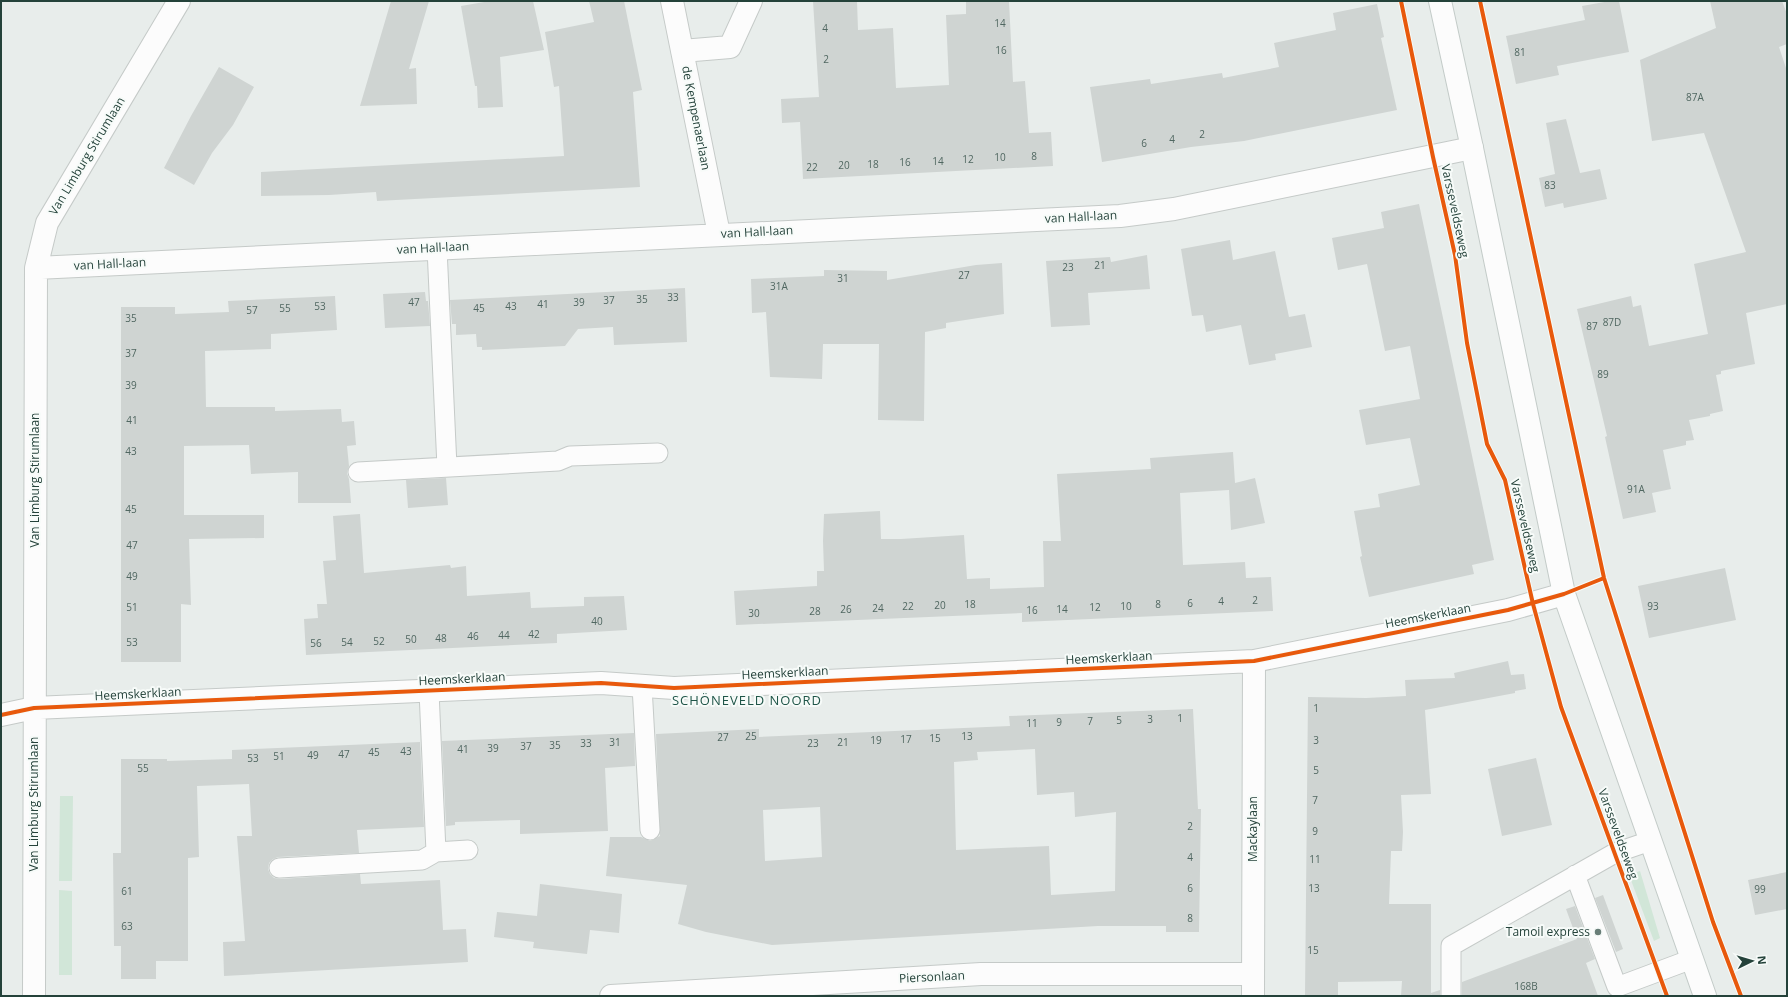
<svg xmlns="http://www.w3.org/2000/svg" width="1788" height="997" font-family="'Open Sans',sans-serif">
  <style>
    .green { fill: #d1e6d8 }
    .building { fill: #cfd4d2; fill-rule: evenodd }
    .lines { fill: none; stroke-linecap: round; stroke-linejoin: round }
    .lane-casing { stroke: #c5cac8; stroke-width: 21 }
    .street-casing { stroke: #c5cac8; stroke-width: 24 }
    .secondary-casing { stroke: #c3cbc8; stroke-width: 24 }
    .lane { stroke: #fcfcfc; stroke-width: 19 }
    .street { stroke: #fcfcfc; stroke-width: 22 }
    .secondary { stroke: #fcfcfc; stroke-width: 22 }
    .cycleway-casing { stroke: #f7fbf9; stroke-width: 6 }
    .cycleway { stroke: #e8590c; stroke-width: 4 }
    .poi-dot { fill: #697e78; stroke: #f7fbf9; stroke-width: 1.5 }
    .labels { text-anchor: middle; stroke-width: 4; stroke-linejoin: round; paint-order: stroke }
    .number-label { font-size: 10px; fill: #506761 }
    .street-label { font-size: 12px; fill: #24423a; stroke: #f7fbf9 }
    .poi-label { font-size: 12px; fill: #24423a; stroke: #f7fbf9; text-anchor: end }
    .neighbourhood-label { font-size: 13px; letter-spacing: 1px; fill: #1f5548; stroke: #f7fbf9 }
  </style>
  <rect width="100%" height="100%" fill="#e8edeb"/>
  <path class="green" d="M60,796H73L72,881H59Z
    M1640,871L1660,938L1654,941L1629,875Z
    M59,890L72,891V975H59Z"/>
  <path class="building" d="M391,1H429L409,69L416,68L417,104L360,106Z
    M490,1H533L544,50L500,57L503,107L478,108L477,86H475L461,6Z
    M589,1H624L642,90L633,92L640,187L377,201L376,192L329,195L261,196V172L564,156L559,86L554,87L545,32L594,22Z
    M813,1H857L858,30L893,28L896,88L949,85L946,15L966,14V1H1009L1013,82L1025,81L1029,133L1051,132L1053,166L803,179L800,122L782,123L781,99L819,97Z
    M1610,1H1619L1629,52L1557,66L1559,75L1516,84L1506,36L1585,20L1582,6Z
    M1710,1H1782L1787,14V44L1779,47L1787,71V304L1746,313L1755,364L1721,371V374L1716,375L1723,411L1710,414V416L1689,420L1694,440L1686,441V445L1663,450L1671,489L1652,493L1656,512L1623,519L1605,437L1607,436L1577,309L1631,296L1633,307L1641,305L1649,346L1708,334L1694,264L1746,252L1704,133L1652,141L1640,60L1716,28Z
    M1377,4L1384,37L1381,38L1397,110L1244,141L1191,147L1102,162L1090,87L1150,79L1151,84L1222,73L1223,78L1279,67L1274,43L1336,30L1333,13Z
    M219,67L254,87L233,125L212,153L194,185L164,168L191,116Z
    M1566,119L1580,173L1600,169L1607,199L1564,208L1563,203L1545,207L1539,178L1555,174L1546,123Z
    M1419,204L1494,560L1472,565L1474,574L1369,597L1360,557L1362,556L1354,511L1380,507L1378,494L1420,485L1410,438L1366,445L1359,410L1420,399L1410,346L1385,351L1367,264L1338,270L1332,238L1384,228L1381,212Z
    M1230,240L1233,260L1275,251L1289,317L1305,314L1312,347L1275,354L1276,360L1249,365L1241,325L1206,332L1203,315L1192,316L1181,249Z
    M1147,255L1150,289L1088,293L1090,325L1051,327L1046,261L1110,257L1111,262Z
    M1002,263L1004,314L946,323V328L925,332L924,421L878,420L879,344H823L822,379L770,377L766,312L752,313L751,279L824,276V270L887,271V280L976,265Z
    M685,288L687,342L614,345L613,327L578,329L565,346L482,350V347H477L476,334L456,335V324H452L450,300Z
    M425,292L426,301H428L430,326L385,328L383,294Z
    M335,296L337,330L271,334V349L205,351L206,407H275V411L341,409L342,422L354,421L356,445L347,446L349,466L347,473L349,479L351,503H298V472L251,474L249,445L184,446V515H264V538L189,539L191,605L181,604V662H121V307H175V314L229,312L228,301Z
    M1233,452L1235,483L1255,478L1265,523L1231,530L1229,490L1180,493L1183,565L1245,562L1246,578L1271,577L1273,611L1022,622V613L736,625L734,591L817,586V571H824L823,541L824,514L880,511L881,539H901L964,535L967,579L990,578V589L1044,587L1043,541H1061L1057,474L1151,469L1150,458Z
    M446,478L448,505L408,508L406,480Z
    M360,514L364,573L450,565L451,568L466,566L467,596L530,592L531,608L584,606V597L624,596L627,630L557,634V643L306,655L304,619L318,618L317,604H327L323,561L336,560L333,516Z
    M1725,568L1736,620L1649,638L1638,586Z
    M1508,661L1511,675L1524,674L1526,689L1515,691V693L1425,710L1431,794L1401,795L1403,832L1402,851H1391L1389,904H1431V993L1440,990V996H1432L1431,994V996H1401L1402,981L1338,982V996H1305L1308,697L1366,698L1406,696L1405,680L1455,678L1454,673Z
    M1193,709L1198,809H1201L1199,932H1166V926H1098L772,945L706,932L678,924L687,885L606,876L610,837H641L650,841L660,836L656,734L759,729V737L1010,726L1009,716ZM1035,749L1037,795L1074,792L1075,817L1116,812L1115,891L1051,895L1049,846L956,850L954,762L978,760L977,752ZM820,807L822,857L765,861L763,810Z
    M634,733L635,766L605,768L608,831L520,834V820L455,822V825L446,826L442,741Z
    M420,742L424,827L357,830L359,853L278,857L273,859L269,863L268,869L270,874L274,878L280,879L360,874L361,884L440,880L443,930L466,929L468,962L224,976L223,942L245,941L237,836H252L249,784L197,786L199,857L188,858V961H156V979H121V946H114L113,853H121V759H167V761L232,759V750Z
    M1536,758L1552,825L1502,836L1488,769Z
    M1787,872V909L1755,915L1748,880Z
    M540,884L622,894L619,933L590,930L587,954L533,948L534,942L494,937L497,912L537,916Z
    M1603,895L1623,949L1616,952L1595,898Z
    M1575,906L1595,959L1586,963L1598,996H1462V982L1577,939L1566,909Z"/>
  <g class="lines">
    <defs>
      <path id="lane" d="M437,248L447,467
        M358,472L558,461L570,456L658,453
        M642,686L650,830
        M436,852L468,850
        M279,868L422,860L436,852L429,691
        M1575,875L1617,987L1692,959
        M1451,996V946L1615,853L1650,841"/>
      <path id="street" d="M672,1L719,234
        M682,51L730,47L751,1
        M36,268L1120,216L1174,209L1472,148
        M1,715L34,708L601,683L674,688L1254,661L1508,610L1564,594
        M34,996L36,268L47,223L179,1
        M611,996L981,974H1253
        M1253,996L1254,661"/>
      <path id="secondary" d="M1440,1L1472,148L1564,594L1705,996"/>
    </defs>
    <use href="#lane" class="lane-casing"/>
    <use href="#street" class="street-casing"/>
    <use href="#secondary" class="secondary-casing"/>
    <use href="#lane" class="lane"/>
    <use href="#street" class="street"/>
    <use href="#secondary" class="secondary"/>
    <defs>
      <path id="cycleway" d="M1401,1L1433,157L1455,255L1467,343L1487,444L1505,480L1533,604L1561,707L1667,996
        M1480,1L1604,578L1713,922L1741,996
        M1,715L34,708L601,683L674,688L1254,661L1508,610L1564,594L1604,578"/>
    </defs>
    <use href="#cycleway" class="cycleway-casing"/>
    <use href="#cycleway" class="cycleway"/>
  </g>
  <circle class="poi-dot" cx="1598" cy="932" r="4"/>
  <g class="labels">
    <g class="number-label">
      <text x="1000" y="27">14</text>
      <text x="825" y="32">4</text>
      <text x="1001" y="54">16</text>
      <text x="1520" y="56">81</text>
      <text x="826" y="63">2</text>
      <text x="1695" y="101">87A</text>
      <text x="1202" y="138">2</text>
      <text x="1172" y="143">4</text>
      <text x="1144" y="147">6</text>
      <text x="1034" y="160">8</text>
      <text x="1000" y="161">10</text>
      <text x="968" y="163">12</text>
      <text x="938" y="165">14</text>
      <text x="905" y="166">16</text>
      <text x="873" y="168">18</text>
      <text x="844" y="169">20</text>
      <text x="812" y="171">22</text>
      <text x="1550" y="189">83</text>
      <text x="1100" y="269">21</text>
      <text x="1068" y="271">23</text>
      <text x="964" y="279">27</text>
      <text x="843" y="282">31</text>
      <text x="779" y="290">31A</text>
      <text x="673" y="301">33</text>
      <text x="642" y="303">35</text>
      <text x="609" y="304">37</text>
      <text x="414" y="306">47</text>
      <text x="579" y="306">39</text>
      <text x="543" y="308">41</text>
      <text x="320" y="310">53</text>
      <text x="511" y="310">43</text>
      <text x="285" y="312">55</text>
      <text x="479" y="312">45</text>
      <text x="252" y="314">57</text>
      <text x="131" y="322">35</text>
      <text x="1612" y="326">87D</text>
      <text x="1592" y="330">87</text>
      <text x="131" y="357">37</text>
      <text x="1603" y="378">89</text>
      <text x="131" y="389">39</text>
      <text x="132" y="424">41</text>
      <text x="131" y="455">43</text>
      <text x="1636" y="493">91A</text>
      <text x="131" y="513">45</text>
      <text x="132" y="549">47</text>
      <text x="132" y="580">49</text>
      <text x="1255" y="604">2</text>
      <text x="1221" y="605">4</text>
      <text x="1190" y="607">6</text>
      <text x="970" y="608">18</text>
      <text x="1158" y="608">8</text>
      <text x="940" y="609">20</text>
      <text x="908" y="610">22</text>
      <text x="1126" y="610">10</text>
      <text x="1653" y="610">93</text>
      <text x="132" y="611">51</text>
      <text x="1095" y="611">12</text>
      <text x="878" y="612">24</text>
      <text x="846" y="613">26</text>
      <text x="1062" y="613">14</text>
      <text x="1032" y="614">16</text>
      <text x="815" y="615">28</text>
      <text x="754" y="617">30</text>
      <text x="597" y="625">40</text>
      <text x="534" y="638">42</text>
      <text x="504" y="639">44</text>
      <text x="473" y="640">46</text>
      <text x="441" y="642">48</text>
      <text x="411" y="643">50</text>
      <text x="379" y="645">52</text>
      <text x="132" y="646">53</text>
      <text x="347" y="646">54</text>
      <text x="316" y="647">56</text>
      <text x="1316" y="712">1</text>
      <text x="1180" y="722">1</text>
      <text x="1150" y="723">3</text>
      <text x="1119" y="724">5</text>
      <text x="1090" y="725">7</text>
      <text x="1059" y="726">9</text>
      <text x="1032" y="727">11</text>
      <text x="751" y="740">25</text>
      <text x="967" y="740">13</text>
      <text x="723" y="741">27</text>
      <text x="935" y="742">15</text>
      <text x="906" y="743">17</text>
      <text x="876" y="744">19</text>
      <text x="1316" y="744">3</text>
      <text x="615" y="746">31</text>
      <text x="843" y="746">21</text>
      <text x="586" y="747">33</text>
      <text x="813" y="747">23</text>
      <text x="555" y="749">35</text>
      <text x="526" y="750">37</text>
      <text x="493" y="752">39</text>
      <text x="463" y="753">41</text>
      <text x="406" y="755">43</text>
      <text x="374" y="756">45</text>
      <text x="344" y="758">47</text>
      <text x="313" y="759">49</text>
      <text x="279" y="760">51</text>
      <text x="253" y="762">53</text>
      <text x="143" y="772">55</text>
      <text x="1316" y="774">5</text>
      <text x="1315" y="804">7</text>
      <text x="1190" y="830">2</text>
      <text x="1315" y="835">9</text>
      <text x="1190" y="861">4</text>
      <text x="1315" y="863">11</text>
      <text x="1190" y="892">6</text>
      <text x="1314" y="892">13</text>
      <text x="1760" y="893">99</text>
      <text x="127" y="895">61</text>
      <text x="1190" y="922">8</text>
      <text x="127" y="930">63</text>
      <text x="1313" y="954">15</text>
      <text x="1526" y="990">168B</text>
    </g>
    <g class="street-label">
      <text transform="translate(696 118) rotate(79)" y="4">de Kempenaerlaan</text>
      <text transform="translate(87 156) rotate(-59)" y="4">Van Limburg Stirumlaan</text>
      <text transform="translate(1455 211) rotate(78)" y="4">Varsseveldseweg</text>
      <text transform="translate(1081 217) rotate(-3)" y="4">van Hall-laan</text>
      <text transform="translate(757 232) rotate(-3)" y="4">van Hall-laan</text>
      <text transform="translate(433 248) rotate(-3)" y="4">van Hall-laan</text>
      <text transform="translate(110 264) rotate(-3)" y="4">van Hall-laan</text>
      <text transform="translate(35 480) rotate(-90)" y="4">Van Limburg Stirumlaan</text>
      <text transform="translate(1525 526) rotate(77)" y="4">Varsseveldseweg</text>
      <text transform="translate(1428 616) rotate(-11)" y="4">Heemskerklaan</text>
      <text transform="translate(1109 658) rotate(-3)" y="4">Heemskerklaan</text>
      <text transform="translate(785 673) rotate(-3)" y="4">Heemskerklaan</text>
      <text transform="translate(462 679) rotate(-3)" y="4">Heemskerklaan</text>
      <text transform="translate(138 694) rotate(-3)" y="4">Heemskerklaan</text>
      <text transform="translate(34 804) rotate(-90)" y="4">Van Limburg Stirumlaan</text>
      <text transform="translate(1253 829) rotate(-90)" y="4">Mackaylaan</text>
      <text transform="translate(1618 834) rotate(70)" y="4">Varsseveldseweg</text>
      <text transform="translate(932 977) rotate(-3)" y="4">Piersonlaan</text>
    </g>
    <g class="poi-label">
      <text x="1590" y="936">Tamoil express</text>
    </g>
    <g class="neighbourhood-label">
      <text x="747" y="705">SCHÖNEVELD NOORD</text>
    </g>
  </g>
  <rect width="1788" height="997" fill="none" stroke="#24423a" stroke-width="4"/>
  <g transform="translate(1752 961) rotate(85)" stroke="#f7fbf9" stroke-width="3" paint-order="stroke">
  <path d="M0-3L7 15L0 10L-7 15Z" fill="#24423a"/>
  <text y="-6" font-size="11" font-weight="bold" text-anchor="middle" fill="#24423a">N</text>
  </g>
</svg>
